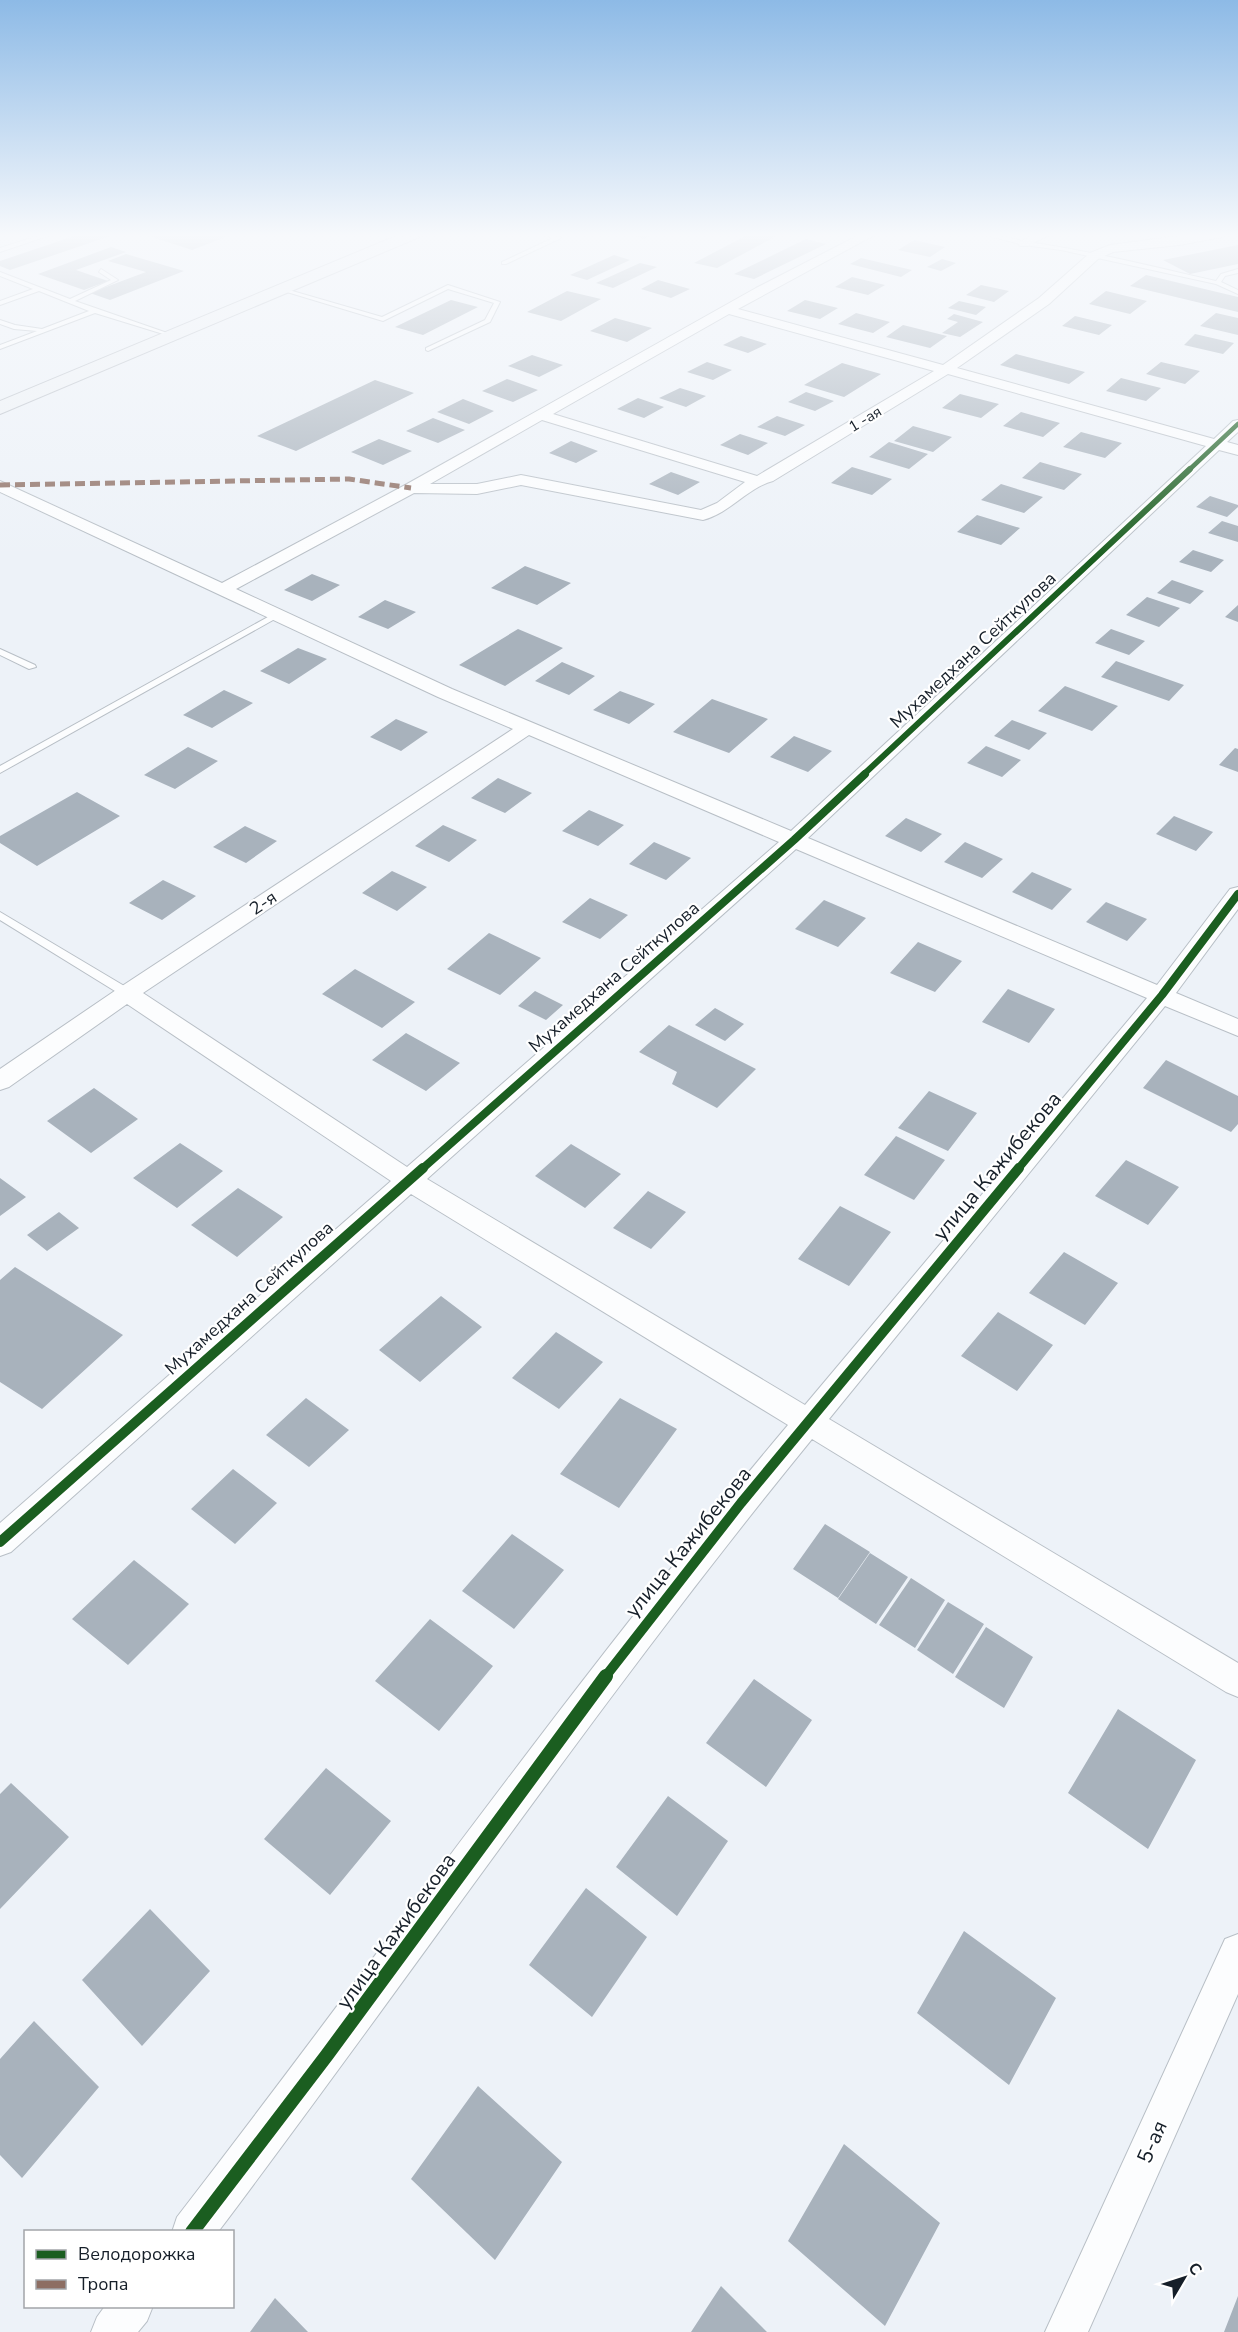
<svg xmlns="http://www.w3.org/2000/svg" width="1238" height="2332" font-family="'Nunito Sans',sans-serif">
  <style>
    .building { fill: #a8b2bc }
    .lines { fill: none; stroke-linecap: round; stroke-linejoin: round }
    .service-casing { stroke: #b8bfc6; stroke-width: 2 }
    .minor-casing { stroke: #b8bfc6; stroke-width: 2 }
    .trunk-casing { stroke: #b8bec6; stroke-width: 2 }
    .service { fill: #fcfdfe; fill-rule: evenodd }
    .minor { fill: #fcfdfe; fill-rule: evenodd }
    .trunk { fill: #eef2f6; fill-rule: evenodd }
    .quiet { stroke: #8d6e63; stroke-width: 5; stroke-dasharray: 10 5; stroke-linecap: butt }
    .cycleway-far4-casing { stroke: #fff; stroke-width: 7 }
    .cycleway-far3-casing { stroke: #fff; stroke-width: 8 }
    .cycleway-far2-casing { stroke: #fff; stroke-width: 11 }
    .cycleway-far1-casing { stroke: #fff; stroke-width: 14 }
    .cycleway-casing { stroke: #fff; stroke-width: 17 }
    .cycleway-far4 { stroke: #1b5e20; stroke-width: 4.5 }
    .cycleway-far3 { stroke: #1b5e20; stroke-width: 6 }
    .cycleway-far2 { stroke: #1b5e20; stroke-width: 8 }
    .cycleway-far1 { stroke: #1b5e20; stroke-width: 10 }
    .cycleway { stroke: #1b5e20; stroke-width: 14 }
    .labels { text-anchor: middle; stroke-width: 4.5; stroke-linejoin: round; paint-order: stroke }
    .far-street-label { font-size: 15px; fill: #161f29; stroke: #fff }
    .street-label { font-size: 18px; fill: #161f29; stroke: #fff }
    .near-street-label { font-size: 21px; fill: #161f29; stroke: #fff }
  </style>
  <rect width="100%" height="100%" fill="#edf2f8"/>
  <path class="building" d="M83,233L116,234L10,270L0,266V261Z
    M140,233L197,235L236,233L192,250Z
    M627,233H656L644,239Z
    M751,233H782L717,268L694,263Z
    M806,239L826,244L754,279L734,274Z
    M914,240L945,247L930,257L898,250Z
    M1238,245V264L1190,274L1163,260Z
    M111,247L126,252L76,270L108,281L84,290L38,274Z
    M126,254L184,271L110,300L90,293L146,272L108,261Z
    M614,255L630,260L587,280L570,275Z
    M861,258L912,270L901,277L850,264Z
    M942,259L956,263L941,271L927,267Z
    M640,263L657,267L613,288L596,283Z
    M1146,275L1238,297V312L1130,286Z
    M852,277L885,285L868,295L835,287Z
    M658,280L690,289L671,298L641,289Z
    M981,285L1009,291L994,302L966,295Z
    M567,291L601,299L561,321L527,312Z
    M1106,291L1147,301L1130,314L1089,304Z
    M451,300L478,307L423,335L395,327Z
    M805,300L838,308L820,319L787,311Z
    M959,301L986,307L976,315L948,308Z
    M856,313L890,322L873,333L838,324Z
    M1216,313L1238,318V335L1200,326Z
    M954,314L983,322L960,337L942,333L958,322L947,319Z
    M1075,316L1112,325L1099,335L1062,326Z
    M615,318L652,328L627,342L590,331Z
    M903,325L947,336L930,348L886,337Z
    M1195,334L1234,343L1223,354L1184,345Z
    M741,336L767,344L748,353L723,345Z
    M1016,354L1085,372L1069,384L1000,365Z
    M532,355L563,365L539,377L508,366Z
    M707,362L732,370L713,380L687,372Z
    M1161,362L1200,371L1185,384L1146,374Z
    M842,363L881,374L844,397L804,385Z
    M1121,378L1161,388L1146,401L1106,391Z
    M507,379L538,390L513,402L482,391Z
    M375,380L414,393L296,451L257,436Z
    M680,388L706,396L686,407L659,398Z
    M806,392L834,401L815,411L788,402Z
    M960,394L999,404L981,418L942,408Z
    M638,398L664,407L644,418L617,409Z
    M463,399L494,411L469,424L437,412Z
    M1021,412L1060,423L1043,437L1003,426Z
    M777,416L805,425L785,436L757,427Z
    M433,418L465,430L438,443L406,431Z
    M913,426L952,437L933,452L894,441Z
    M1081,432L1122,443L1105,458L1063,447Z
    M740,434L768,443L748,455L720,445Z
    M379,439L412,451L383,465L351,452Z
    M571,441L598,451L576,463L549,453Z
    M889,442L928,454L909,469L869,457Z
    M1040,462L1082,474L1064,490L1022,478Z
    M852,467L892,479L872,495L831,483Z
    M671,472L700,482L678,495L649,484Z
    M1001,484L1043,497L1024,513L981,500Z
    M1210,496L1238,505V507L1227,517L1196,507Z
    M977,515L1020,528L1001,545L957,532Z
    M1222,521L1238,526V542L1208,533Z
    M1193,550L1224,560L1211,572L1179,562Z
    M525,566L571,583L537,605L491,588Z
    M312,574L340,585L312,601L284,590Z
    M1172,580L1204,591L1190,604L1157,593Z
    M1147,597L1180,608L1159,627L1126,615Z
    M385,600L416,612L388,629L358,617Z
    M1238,605V622L1225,617Z
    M518,629L563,648L505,686L459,665Z
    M1111,629L1145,641L1129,655L1095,643Z
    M298,648L327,659L289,684L260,671Z
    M1116,661L1184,685L1169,701L1101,677Z
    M562,662L595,676L569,695L535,681Z
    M1065,686L1118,706L1092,731L1038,711Z
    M224,690L253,703L212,728L183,715Z
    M620,691L655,704L629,724L593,710Z
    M712,699L768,719L729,753L673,732Z
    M396,719L428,732L401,751L370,737Z
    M1012,720L1047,733L1029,750L994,736Z
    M794,736L832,751L808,772L770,757Z
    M986,746L1021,760L1002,777L967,763Z
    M188,747L218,761L175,789L144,775Z
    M1235,748L1238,749V772L1219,765Z
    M498,778L532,793L505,813L471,798Z
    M77,792L120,816L37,866L0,843V836Z
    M589,810L624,825L598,846L562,831Z
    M1174,816L1213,832L1196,851L1156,834Z
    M906,818L942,834L921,852L885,836Z
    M443,825L477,840L449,862L415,846Z
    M245,826L277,841L246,863L213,847Z
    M654,842L691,858L666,880L629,864Z
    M965,842L1003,859L982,878L944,862Z
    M392,871L427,887L397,911L362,893Z
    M1032,872L1072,889L1052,910L1012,892Z
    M163,880L196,896L162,920L129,903Z
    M590,898L628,915L600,939L562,922Z
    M824,900L866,918L838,947L795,929Z
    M1106,902L1147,919L1127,941L1086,922Z
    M489,933L541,958L500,995L447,969Z
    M918,942L962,961L935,992L890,973Z
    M355,969L415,1002L382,1028L322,994Z
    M1008,989L1055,1009L1029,1043L982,1022Z
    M535,991L563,1005L546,1020L518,1006Z
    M715,1008L744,1024L725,1041L695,1025Z
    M669,1025L756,1069L717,1108L672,1084L677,1072L639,1052Z
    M406,1033L460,1063L426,1091L372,1060Z
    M1166,1060L1238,1096V1124L1231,1132L1143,1088Z
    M94,1088L138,1119L91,1153L47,1121Z
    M929,1091L977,1113L948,1151L898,1128Z
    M896,1136L945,1160L914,1200L864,1175Z
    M180,1143L223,1171L177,1208L133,1178Z
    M571,1144L621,1174L585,1208L535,1176Z
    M1126,1160L1179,1187L1148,1225L1095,1196Z
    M0,1178L26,1197L0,1216Z
    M238,1188L283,1217L237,1257L191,1225Z
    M648,1191L686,1212L651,1249L613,1228Z
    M840,1206L891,1232L849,1286L798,1259Z
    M59,1212L79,1228L47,1251L27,1235Z
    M1064,1252L1118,1283L1085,1325L1029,1293Z
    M15,1267L123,1335L42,1409L0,1382V1280Z
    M441,1296L482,1327L420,1382L379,1350Z
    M998,1312L1053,1345L1017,1391L961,1356Z
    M556,1332L603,1362L559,1409L512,1378Z
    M306,1398L349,1430L309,1467L266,1435Z
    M620,1398L677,1429L619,1508L560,1474Z
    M233,1469L277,1503L235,1544L191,1509Z
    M825,1524L870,1552L838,1598L793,1569Z
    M512,1534L564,1570L514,1629L462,1591Z
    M870,1553L908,1577L876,1624L838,1599Z
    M134,1560L189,1604L128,1665L72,1619Z
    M911,1578L945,1600L915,1648L879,1625Z
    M948,1602L984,1624L953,1674L917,1650Z
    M430,1619L493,1666L439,1731L375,1681Z
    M986,1627L1033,1657L1004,1708L955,1677Z
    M754,1679L812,1720L766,1787L706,1743Z
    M1118,1709L1196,1760L1148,1849L1068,1793Z
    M326,1768L391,1821L330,1895L264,1839Z
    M11,1783L69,1837L0,1909V1794Z
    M668,1796L728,1841L677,1916L616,1867Z
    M586,1888L647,1937L592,2017L529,1965Z
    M150,1909L210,1971L142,2046L82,1980Z
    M964,1931L1056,1998L1009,2085L917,2013Z
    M34,2021L99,2087L22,2178L0,2155V2059Z
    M478,2086L562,2162L495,2260L411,2179Z
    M844,2144L940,2223L885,2326L788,2241Z
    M721,2286L767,2332H691Z
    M1238,2296V2332H1224Z
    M275,2298L308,2332H250Z"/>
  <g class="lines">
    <defs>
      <path id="service" d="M47,233H56L0,252V248Z
        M535,233H546L561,238L506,264H502V262L553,238Z
        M978,233C995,233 1011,239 1028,242C1091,251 1154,267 1216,281L1221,274L1238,269V273L1225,276L1221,282L1238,290V294L1216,284L1061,250L1024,245Z
        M101,269L118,280L75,301L173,335V337L95,313L0,349V345L37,331L14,329L0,324V320L15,325L42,329L89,311L39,291L0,305V301L33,289L0,276V272L70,299L111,280L99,272Z
        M448,285L500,302L490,322L428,351L426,350V348L485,320L494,303L448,289L383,321L277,289L282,288L382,317Z
        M275,613L282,615L0,773V766Z
        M0,649L35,665L36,667L29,669L0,655Z
        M0,912L131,990L132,993L131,996H123L0,920Z"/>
      <path id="minor" d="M863,233H878L738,309L943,365L1039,298L1090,253L1110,245L1202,233H1228L1222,237L1179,245L1113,252L1098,259L1049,304L957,368L1214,439L1233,421L1238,420V432L1227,442L1238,445V455L1219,450L808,838L1157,985L1230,889L1238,887V909L1176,993L1238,1019V1036L1165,1006L829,1419L1238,1663V1697L1226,1692L812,1439C603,1695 417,1968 218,2232H172L177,2217C381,1953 573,1680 788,1425L411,1194L11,1552L0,1556V1523L391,1181L127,1004L9,1087L0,1090V1069L119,988L513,729L438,697L0,492V481L222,583L407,484L756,288ZM729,314L934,371L757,476L553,414ZM948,374L1206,446L791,831L452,689L236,589L414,493L477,494L521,485L703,520C730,513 747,488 773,481ZM542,420L745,482L717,503L701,510L521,475L477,484H430ZM529,735L779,842L407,1167L143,993ZM796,849L1147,998L805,1405L427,1179Z
        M1036,233H1052L1028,246H1020L1018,243Z
        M1238,1934V1994L1088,2332H1045L1225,1939Z
        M105,2306H153L147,2321L138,2332H91L97,2317Z"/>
      <path id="trunk" d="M403,233H425L422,236L0,414V401Z"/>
    </defs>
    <use href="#service" class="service-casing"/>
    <use href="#minor" class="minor-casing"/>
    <use href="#trunk" class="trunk-casing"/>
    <use href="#service" class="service"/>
    <use href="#minor" class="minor"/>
    <use href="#trunk" class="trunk"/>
    <path class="quiet" d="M0,485L349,479L411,488"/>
    <defs>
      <path id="cycleway-far4" d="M1189,470L1238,424"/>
      <path id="cycleway-far3" d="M863,775L1190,469"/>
      <path id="cycleway-far2" d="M422,1169L794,840L865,774
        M1018,1169L1162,995L1238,894"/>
      <path id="cycleway-far1" d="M0,1542L423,1168
        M605,1677L741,1503L1019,1168"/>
      <path id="cycleway" d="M192,2232L327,2055L606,1676"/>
    </defs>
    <use href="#cycleway-far4" class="cycleway-far4-casing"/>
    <use href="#cycleway-far3" class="cycleway-far3-casing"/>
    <use href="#cycleway-far2" class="cycleway-far2-casing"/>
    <use href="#cycleway-far1" class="cycleway-far1-casing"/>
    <use href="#cycleway" class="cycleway-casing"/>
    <use href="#cycleway-far4" class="cycleway-far4"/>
    <use href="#cycleway-far3" class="cycleway-far3"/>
    <use href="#cycleway-far2" class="cycleway-far2"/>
    <use href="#cycleway-far1" class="cycleway-far1"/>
    <use href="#cycleway" class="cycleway"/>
  </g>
  <linearGradient id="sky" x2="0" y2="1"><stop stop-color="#8dbae6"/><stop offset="0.42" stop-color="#f7f9fc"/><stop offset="1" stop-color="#f7f9fc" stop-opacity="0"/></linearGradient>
  <rect width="1238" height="560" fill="url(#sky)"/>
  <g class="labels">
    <g class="far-street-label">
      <text transform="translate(865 419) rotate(-31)" y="5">1 -ая</text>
    </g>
    <g class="street-label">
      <text transform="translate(973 650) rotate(-43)" y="6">Мухамедхана Сейткулова</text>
      <text transform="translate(263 903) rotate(-34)" y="6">2-я</text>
      <text transform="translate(614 977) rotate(-41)" y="6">Мухамедхана Сейткулова</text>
      <text transform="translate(249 1298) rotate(-42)" y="6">Мухамедхана Сейткулова</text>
    </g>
    <g class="near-street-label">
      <text transform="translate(997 1166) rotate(-50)" y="7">улица Кажибекова</text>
      <text transform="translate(688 1542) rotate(-51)" y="7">улица Кажибекова</text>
      <text transform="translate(396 1931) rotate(-54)" y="7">улица Кажибекова</text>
      <text transform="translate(1152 2142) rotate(-66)" y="7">5-ая</text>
    </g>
  </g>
  <rect x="24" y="2230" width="210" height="78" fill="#ffffff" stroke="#a2a5a9" stroke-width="1.5"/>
  <rect x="36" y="2250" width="30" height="9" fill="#1b5e20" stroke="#a2a5a9" stroke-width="1.5"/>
  <text x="78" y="2260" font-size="18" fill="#161f29">Велодорожка</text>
  <rect x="36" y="2280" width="30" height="9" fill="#8d6e63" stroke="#a2a5a9" stroke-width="1.5"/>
  <text x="78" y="2290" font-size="18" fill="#161f29">Тропа</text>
  <g transform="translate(1184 2278) rotate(51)" stroke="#ffffff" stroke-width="4.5" paint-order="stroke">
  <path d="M0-4.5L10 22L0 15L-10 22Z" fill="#161f29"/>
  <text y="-9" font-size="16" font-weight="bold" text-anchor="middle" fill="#161f29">С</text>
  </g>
</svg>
